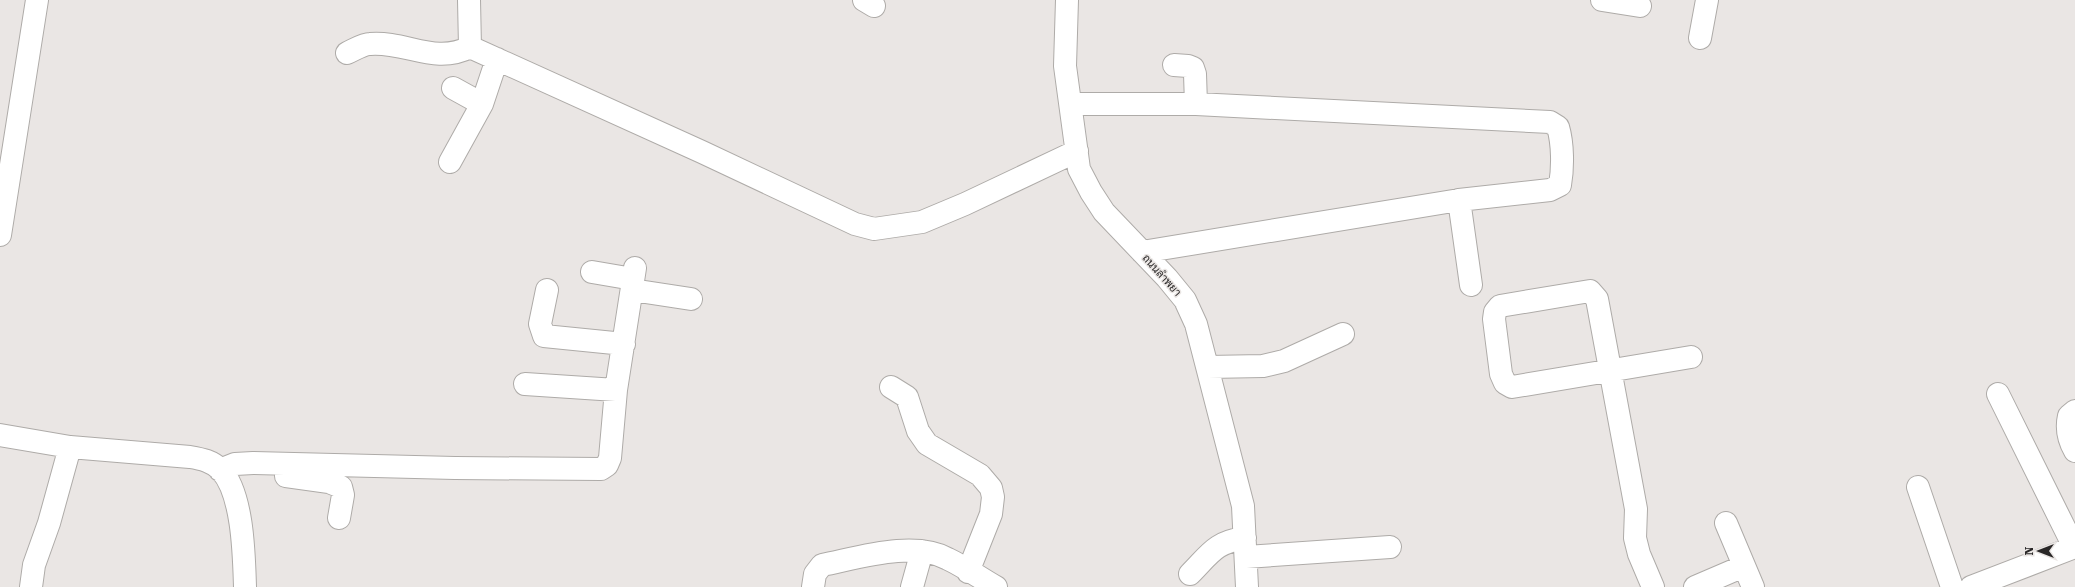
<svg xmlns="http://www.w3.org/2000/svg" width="2075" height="587" font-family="'Roboto Serif',Sarabun,serif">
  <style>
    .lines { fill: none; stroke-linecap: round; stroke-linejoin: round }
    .minor-casing { stroke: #aeaba8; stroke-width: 24 }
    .minor { stroke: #fff; stroke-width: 22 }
    .labels { text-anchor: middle; stroke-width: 3; stroke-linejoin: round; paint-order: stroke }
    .street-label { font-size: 11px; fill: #292727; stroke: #eae6e4 }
  </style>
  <rect width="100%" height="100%" fill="#eae6e4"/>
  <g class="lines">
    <defs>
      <path id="minor" d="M469,0L470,47
        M864,0L874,6
        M1067,0L1065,66L1079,169L1091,192L1104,212L1167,278L1185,300L1196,324L1243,506L1247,587
        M1602,0L1640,6
        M1700,38L1707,0
        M347,53C354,50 363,44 370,44C406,41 435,65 470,47L702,152L855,224L874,229L922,222L965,204L1077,151
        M1174,65L1188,66L1193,68L1195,74L1196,104
        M453,88L482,104
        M1071,104H1196L1550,122L1558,127C1563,144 1563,168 1560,185L1550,190L1459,200L1142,252
        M450,162L482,104L497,59
        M1459,200L1471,285
        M0,235L37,0
        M592,272L633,279
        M547,290L540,324L544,336L624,344
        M632,290L691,299
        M1208,367L1263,366L1284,361L1343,334
        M525,384L616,390
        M891,387L907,397L918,431L927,444L980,475L991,488L993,497L991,514L968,572
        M1998,394L2074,547
        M2075,411L2069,416C2066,429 2068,439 2075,451
        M0,435L70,447L190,457C202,459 212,461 221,470C243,494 244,555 245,587
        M220,470L235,464L253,463L455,468L601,469L607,465L610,458L616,390L635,268
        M286,476L329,482L341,487L343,495L339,518
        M1918,487L1952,587
        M1726,523L1753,587
        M1246,557L1390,547
        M1190,574C1210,554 1215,542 1245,538
        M31,587L34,565L49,523L70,447
        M813,587L815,574L822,565C858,558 914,540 948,559C965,567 980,578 996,587
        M912,587L922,551
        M1653,587L1639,554L1635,538L1636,509L1597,299L1590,291L1500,306L1495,312L1494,319L1501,374L1505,383L1512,387L1691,357
        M1695,587L1744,566
        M1971,587L2075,547"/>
    </defs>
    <use href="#minor" class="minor-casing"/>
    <use href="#minor" class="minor"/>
  </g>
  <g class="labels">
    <g class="street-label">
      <text transform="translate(1162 275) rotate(48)" y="4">ถนนลำพยา</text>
    </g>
  </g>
  <g transform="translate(2039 551) rotate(270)" stroke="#eae6e4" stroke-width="3" paint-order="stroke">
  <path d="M0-3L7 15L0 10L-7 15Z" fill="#292727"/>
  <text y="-6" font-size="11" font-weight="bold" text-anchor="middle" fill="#292727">N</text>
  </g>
</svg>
